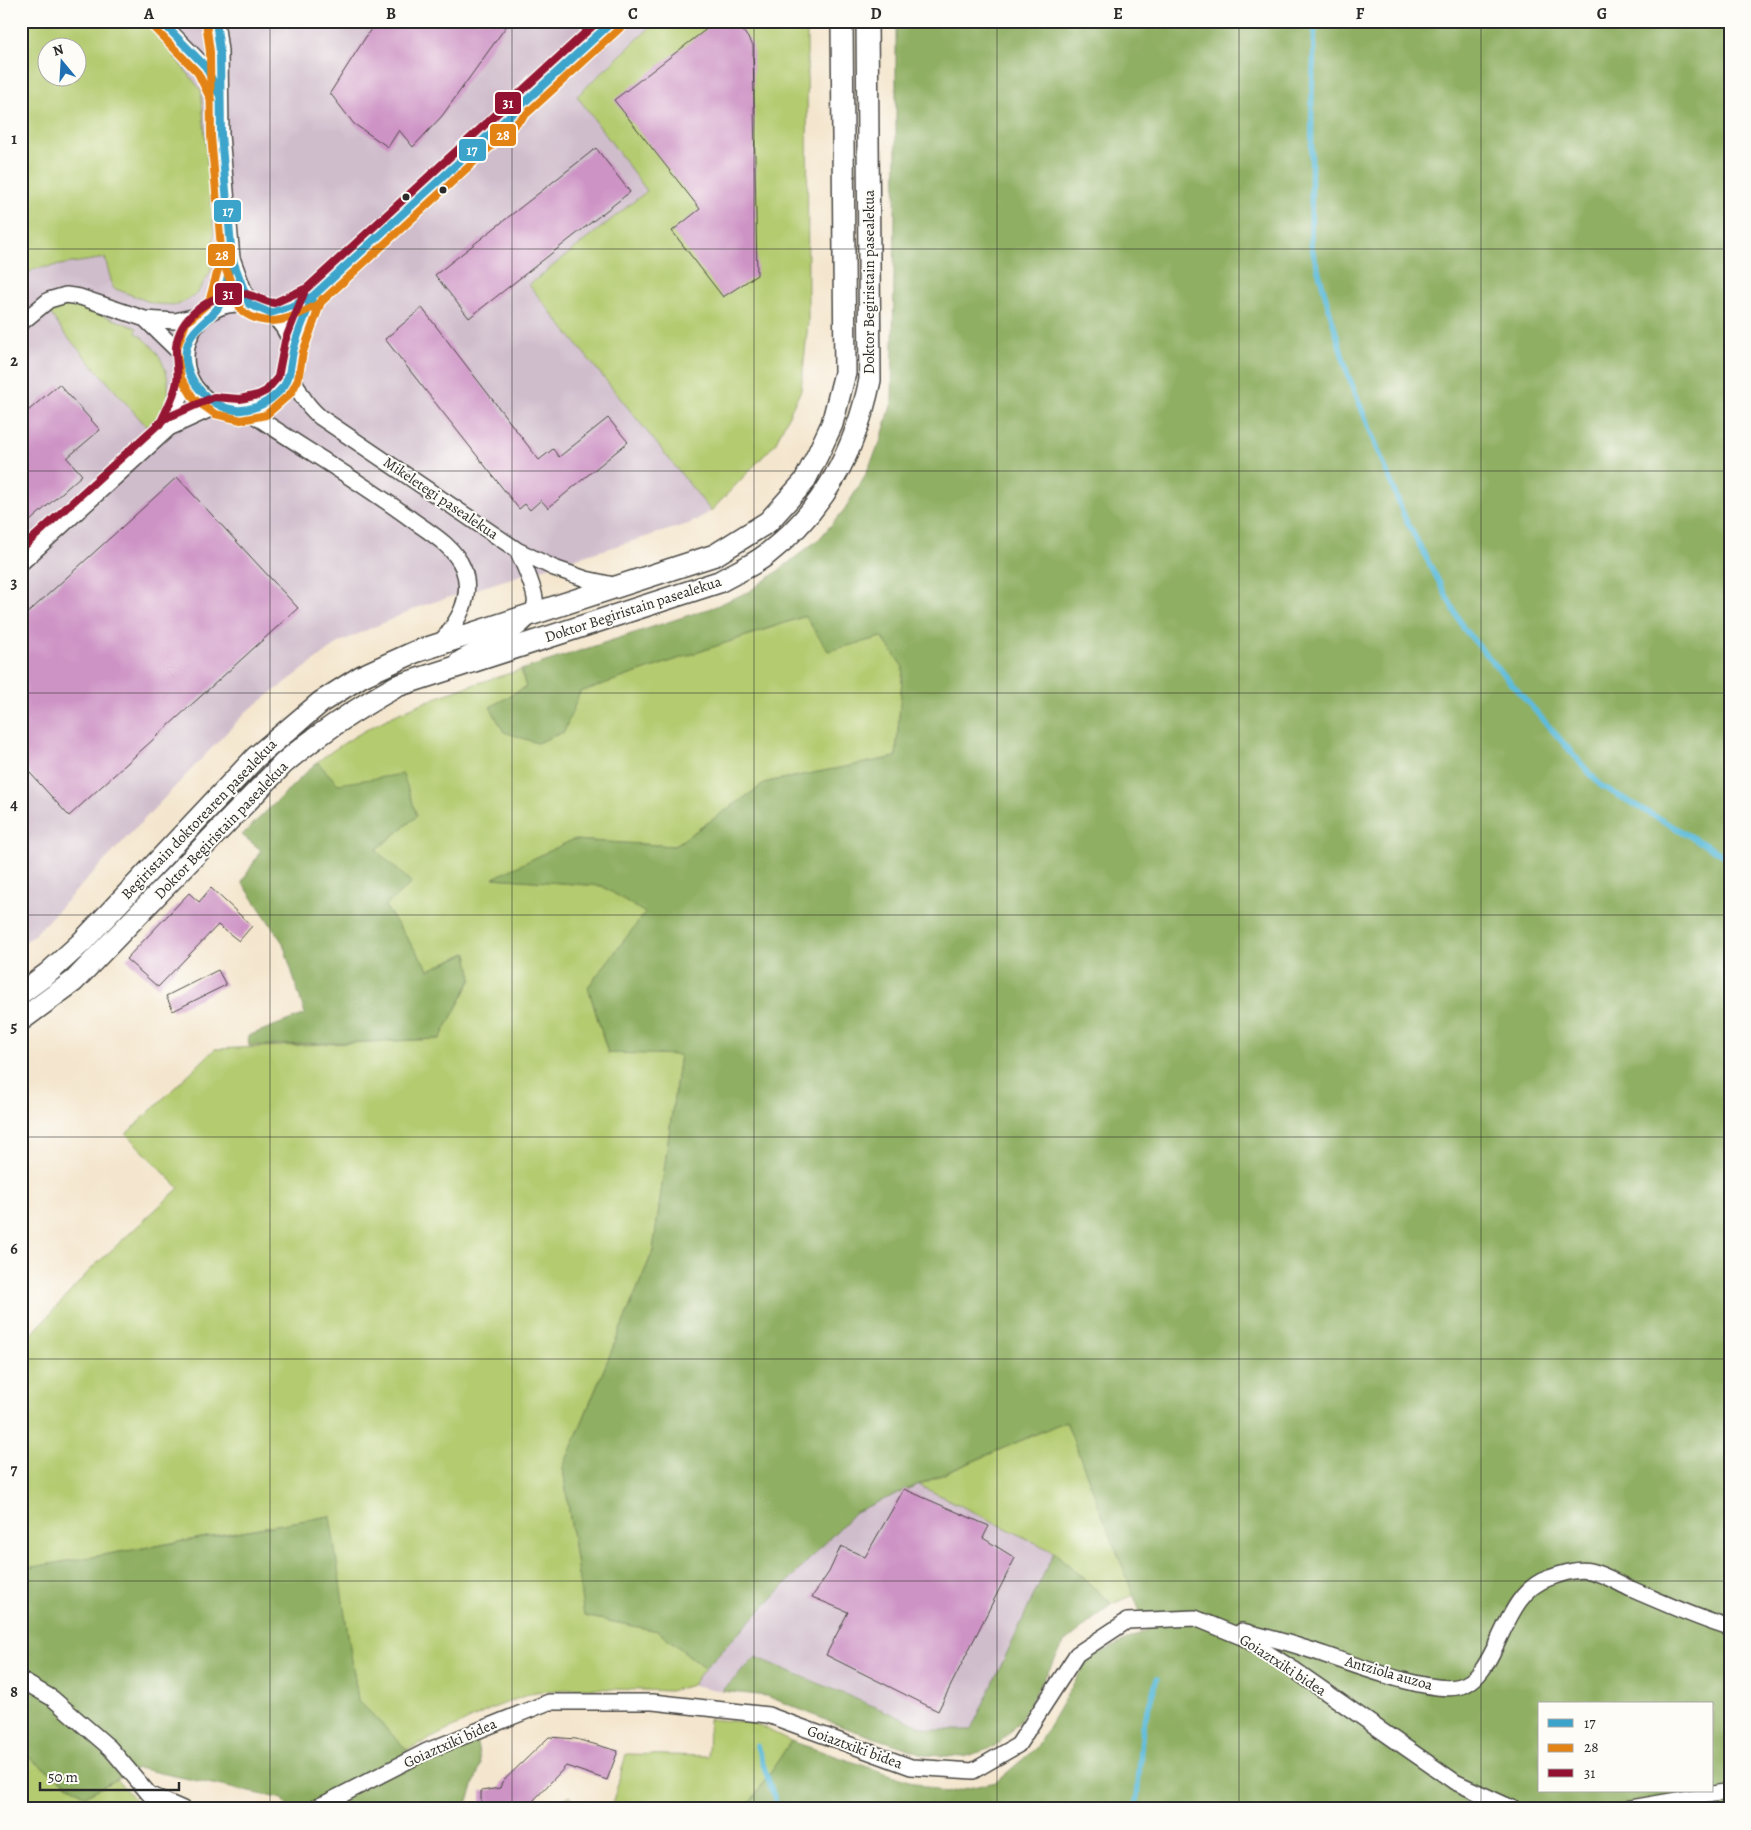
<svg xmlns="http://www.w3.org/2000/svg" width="1751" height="1830" font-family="Alegreya,serif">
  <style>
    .industrial { fill: #d0bdcc }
    .green { fill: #b4cb70; stroke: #707b4e; fill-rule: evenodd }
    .forest { fill: #8faf62; stroke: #5d6d46; fill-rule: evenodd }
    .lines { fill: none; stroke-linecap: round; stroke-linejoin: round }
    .stream { stroke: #5dbcdb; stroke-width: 5.5 }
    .building { fill: #cd93c5 }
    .minor-casing { stroke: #494743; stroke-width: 18 }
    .secondary-casing { stroke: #494743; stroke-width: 24 }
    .minor { stroke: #fff; stroke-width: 15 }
    .secondary { stroke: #fff; stroke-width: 21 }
    .bus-1-casing { stroke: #fdfcf7; stroke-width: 11 }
    .bus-2-casing { stroke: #fdfcf7; stroke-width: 11 }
    .bus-3-casing { stroke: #fdfcf7; stroke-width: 11 }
    .bus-1 { stroke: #3ca4cb; stroke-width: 8 }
    .bus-2 { stroke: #e38313; stroke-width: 8 }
    .bus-3 { stroke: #941231; stroke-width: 8 }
    .grid { fill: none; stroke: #2b2b2b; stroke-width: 1; stroke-opacity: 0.55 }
    .bus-dot { fill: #2b2b2b; stroke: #fdfcf7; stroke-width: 2 }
    .labels { text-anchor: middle; stroke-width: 4; stroke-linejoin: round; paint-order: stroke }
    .street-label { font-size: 15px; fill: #2b2b2b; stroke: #fdfcf7 }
    .line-badge { stroke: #fdfcf7; stroke-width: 2 }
    .badge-label { font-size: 14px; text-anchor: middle; font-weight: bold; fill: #fff }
    .neatline { fill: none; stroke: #2b2b2b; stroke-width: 2 }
    .grid-label { font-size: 16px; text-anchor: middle; font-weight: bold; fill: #2b2b2b }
  </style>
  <rect width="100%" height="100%" fill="#fdfcf7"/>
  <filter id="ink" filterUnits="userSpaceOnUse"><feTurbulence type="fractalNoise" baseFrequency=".02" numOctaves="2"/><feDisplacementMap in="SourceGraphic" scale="10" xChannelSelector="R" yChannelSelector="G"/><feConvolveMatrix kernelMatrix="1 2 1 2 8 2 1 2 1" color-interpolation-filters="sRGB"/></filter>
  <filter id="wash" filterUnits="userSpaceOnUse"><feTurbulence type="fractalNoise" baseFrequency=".0096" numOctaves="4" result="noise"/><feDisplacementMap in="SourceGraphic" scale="20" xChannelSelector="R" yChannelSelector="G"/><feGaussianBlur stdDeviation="1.12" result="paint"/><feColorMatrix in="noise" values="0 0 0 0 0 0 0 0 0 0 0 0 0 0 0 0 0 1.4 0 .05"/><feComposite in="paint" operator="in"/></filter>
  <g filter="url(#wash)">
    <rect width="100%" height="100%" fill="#f4e6ce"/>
    <path class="industrial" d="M146,21H657L577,96L647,191L529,285L711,511L691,523L421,606L340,642L246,712L36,933L21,945V279L34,269L105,258L201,90Z
      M919,1485L1054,1552L971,1730H930L757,1657L722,1691L692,1685L705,1668L855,1512Z"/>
    <path class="green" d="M21,21H146L201,90L214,233L211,271L196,295L178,305L155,304L113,288L105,258L34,269L21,279ZM48,48H78V78H48Z
      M657,21H807L808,323L801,390L775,444L711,511L529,285L647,191L577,96Z
      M76,305L137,328L136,333C162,348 179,386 161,414C158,419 151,423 147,427L65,334L50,313L61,306Z
      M806,616L828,650L882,637L903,667L896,757L767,782L674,846L573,840L495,878L602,886L646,913L588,987L608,1053L680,1054L653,1251L563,1468L584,1616L658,1631L705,1668L692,1685L670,1691L583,1688L535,1692L493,1708L407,1750L358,1700L329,1516L21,1569V1346L91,1269L179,1188L126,1134L215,1049L439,1039L472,979L466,953L429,970L384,905L376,850L417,816L338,784L317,762C382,713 444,693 521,670L526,687L490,707L564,731L579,692Z
      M1066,1421L1134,1595L1112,1604L1054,1552L919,1485Z
      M709,1719L754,1723L791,1741L746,1809H611L626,1754L708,1756Z
      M28,1757L85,1796L117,1779L142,1809H21V1758Z
      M570,1795L581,1809H549Z"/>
    <path class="forest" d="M896,21H1730V1809H746L791,1741L945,1793L996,1782L1036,1748L1088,1659L1147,1630L1066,1421L855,1512L705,1668L658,1631L584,1616L563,1468L653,1251L680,1055L608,1053L588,987L645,913L602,886L493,878L572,840L674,846L767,782L896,757L903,667L882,637L828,651L805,616L580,692L564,732L537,743L504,732L490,707L526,687L521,670L714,607L750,591L782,568L820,538L844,510L864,478L881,440L892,402L896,154ZM1540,1704H1712V1791H1540Z
      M317,762L338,784L403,774L417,816L376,850L412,883L385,906L429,970L467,953L472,978L440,1039L249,1046L248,1036L305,1014L283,943L242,882L261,850L242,835Z
      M330,1516L358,1700L421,1764L476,1739L481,1764L465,1809H289L283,1799L137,1768L85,1796L28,1757L21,1758V1569Z
      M1054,1552L1112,1604L1065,1642L1019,1722L995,1747L964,1757L927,1755L843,1727L767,1696L722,1691L756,1657L930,1730H971Z"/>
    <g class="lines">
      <path class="stream" d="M1315,21L1312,95L1311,245L1347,372L1405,518L1464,629L1600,785L1730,859
        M757,1746L778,1809
        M1136,1809L1143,1726L1157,1679"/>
    </g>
    <g id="blocks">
      <path class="building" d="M376,21H510L442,116L413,147L399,130L388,147L354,124L330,93Z
        M717,21H736L753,45L757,275L723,297L672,231L700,209L614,100Z
        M596,148L630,192L469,318L435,275Z
        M422,308L539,460L553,449L559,457L608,418L628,442L548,508L541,500L530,510L525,504L519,509L385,339Z
        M59,384L100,430L67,458L82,475L21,529V417Z
        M177,477L298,608L69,816L21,763V619Z
        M211,888L252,926L239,941L218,925L158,987L126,959L189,893L199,902Z
        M218,970L226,985L173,1011L166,996Z
        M904,1489L989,1526L983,1538L1015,1558L938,1711L826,1655L848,1612L812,1597L829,1572L841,1546L865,1557Z
        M549,1737L576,1739L618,1751L607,1780L566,1766L534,1800L531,1809H481V1791L500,1788L502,1782Z"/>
    </g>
  </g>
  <g filter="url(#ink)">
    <use href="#blocks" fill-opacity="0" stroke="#494743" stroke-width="1"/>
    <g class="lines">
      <defs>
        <path id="minor" d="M161,21C180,45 206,61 217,90
          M216,21L220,51L221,135L232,258L249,304
          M186 357a53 53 0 1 1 106 0a53 53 0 1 1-106 0Z
          M218,308L232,258
          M270,313L290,307L313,296L613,21
          M145,319L185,358
          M21,323L49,300L66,295L80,297L145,319L175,321L206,314
          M293,351L313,296
          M291,371C298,391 305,404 320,417L517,550L554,568L586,579L618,586
          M246,410C301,447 358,480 411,519C429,532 454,546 463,568C474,597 458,622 440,643
          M169,428L188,375
          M21,563L169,428L217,406
          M458,660C478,646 540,629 535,598C532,581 524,565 517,550
          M1242,1631C1263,1636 1284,1641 1304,1648C1341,1659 1422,1693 1457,1687C1500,1680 1499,1594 1549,1578C1561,1574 1577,1568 1590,1571C1604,1574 1618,1583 1631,1589C1664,1603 1696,1618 1730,1628
          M21,1680L52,1698L110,1748L149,1794L183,1809
          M312,1809L326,1803L427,1751L549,1702H653L768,1715L911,1767L973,1771L1018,1745L1077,1654L1127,1621L1195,1618L1244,1638L1293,1669L1455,1782L1514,1809
          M1625,1809L1730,1791"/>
        <path id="secondary" d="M21,993L47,974L81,943L256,757L321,702L362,676L415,652L715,555L768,522L804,482L818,454L832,424L845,373L842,21
          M21,1020L74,981L283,764C319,733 356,709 397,686L719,582C734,573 752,566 766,555C824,510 855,452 870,380L867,21"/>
      </defs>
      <use href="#minor" class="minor-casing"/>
      <use href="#secondary" class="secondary-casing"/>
      <use href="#minor" class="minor"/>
      <use href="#secondary" class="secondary"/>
      <defs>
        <path id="bus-1" d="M161,21L206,67L220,96
          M216,21L220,51L221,135L232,258L249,304L270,313L290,307L313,296L613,21
          M232,258C229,270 224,300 217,309C205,324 189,330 186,351C182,379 214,413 242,410C259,409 273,399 284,386C290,378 290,367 292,357C295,336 306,316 313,296"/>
        <path id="bus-2" d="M206,22L210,52L211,136L222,259L241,310C266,331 295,318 320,303L620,28
          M153,27L198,73L211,100
          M222,255L209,302L186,323L176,350L181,378L194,399L215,414L241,420L266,415L291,393L298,380L303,352L322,299"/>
        <path id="bus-3" d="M160,424C166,410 175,396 177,381C179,370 175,359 176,347C179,317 210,295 238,293C253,293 262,302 274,303L307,288L598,21
          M21,549L164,419L214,397L240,399L258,395L266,391L278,377L285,341L304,293"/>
      </defs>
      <use href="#bus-1" class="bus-1-casing"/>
      <use href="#bus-2" class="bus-2-casing"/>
      <use href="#bus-3" class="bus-3-casing"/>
      <use href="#bus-1" class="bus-1"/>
      <use href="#bus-2" class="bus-2"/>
      <use href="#bus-3" class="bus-3"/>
    </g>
  </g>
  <path class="grid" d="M270,21V1809M512,21V1809M754,21V1809M997,21V1809M1239,21V1809M1481,21V1809M21,249H1730M21,471H1730M21,693H1730M21,915H1730M21,1137H1730M21,1359H1730M21,1581H1730"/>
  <g class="bus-dot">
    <circle cx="443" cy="190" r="4.5"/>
    <circle cx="406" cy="197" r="4.5"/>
  </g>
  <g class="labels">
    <g class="street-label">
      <text transform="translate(869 282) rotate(-90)" y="5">Doktor Begiristain pasealekua</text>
      <text transform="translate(441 498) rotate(34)" y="5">Mikeletegi pasealekua</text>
      <text transform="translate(633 609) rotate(-18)" y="5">Doktor Begiristain pasealekua</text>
      <text transform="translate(199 819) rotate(-46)" y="5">Begiristain doktorearen pasealekua</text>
      <text transform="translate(221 830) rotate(-46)" y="5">Doktor Begiristain pasealekua</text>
      <text transform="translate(1283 1665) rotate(33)" y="5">Goiaztxiki bidea</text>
      <text transform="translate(1389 1673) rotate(16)" y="5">Antziola auzoa</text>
      <text transform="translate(450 1743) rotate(-24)" y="5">Goiaztxiki bidea</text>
      <text transform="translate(855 1747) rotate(20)" y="5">Goiaztxiki bidea</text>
    </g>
  </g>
  <g class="line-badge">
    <rect x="494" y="91" width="28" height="24" rx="5" fill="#941231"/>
    <rect x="489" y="123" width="28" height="24" rx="5" fill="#e38313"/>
    <rect x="458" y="138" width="29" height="24" rx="5" fill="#3ca4cb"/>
    <rect x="213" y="199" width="29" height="24" rx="5" fill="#3ca4cb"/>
    <rect x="207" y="243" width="29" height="24" rx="5" fill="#e38313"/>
    <rect x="214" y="282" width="29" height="24" rx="5" fill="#941231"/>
  </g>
  <g class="badge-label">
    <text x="508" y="108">31</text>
    <text x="503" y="140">28</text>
    <text x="472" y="155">17</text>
    <text x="228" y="216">17</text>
    <text x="222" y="260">28</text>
    <text x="228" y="299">31</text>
  </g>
  <rect width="1751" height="1830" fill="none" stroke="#fdfcf7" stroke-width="55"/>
  <rect x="1538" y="1702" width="175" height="90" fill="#fdfcf7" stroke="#a9a8a5"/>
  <rect x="1548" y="1719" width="25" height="8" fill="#3ca4cb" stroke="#a9a8a5"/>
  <text x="1584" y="1728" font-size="15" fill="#2b2b2b">17</text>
  <rect x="1548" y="1744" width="25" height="8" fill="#e38313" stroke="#a9a8a5"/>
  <text x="1584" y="1752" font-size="15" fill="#2b2b2b">28</text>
  <rect x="1548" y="1769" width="25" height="8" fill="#941231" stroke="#a9a8a5"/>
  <text x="1584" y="1778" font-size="15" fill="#2b2b2b">31</text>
  <g transform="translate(62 62) rotate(342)"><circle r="24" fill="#fdfcf7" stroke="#a9a8a5"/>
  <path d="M0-4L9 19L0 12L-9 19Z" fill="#1f6fb2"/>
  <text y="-8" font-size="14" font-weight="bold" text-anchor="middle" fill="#2b2b2b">N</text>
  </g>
  <path d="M40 1782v8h139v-8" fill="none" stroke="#2b2b2b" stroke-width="2.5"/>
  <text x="48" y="1782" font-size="15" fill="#2b2b2b" stroke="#fdfcf7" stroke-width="4" paint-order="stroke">50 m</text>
  <rect x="28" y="28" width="1696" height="1774" class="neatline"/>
  <g class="grid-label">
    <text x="149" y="19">A</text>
    <text x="391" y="19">B</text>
    <text x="633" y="19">C</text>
    <text x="876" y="19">D</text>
    <text x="1118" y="19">E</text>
    <text x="1360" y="19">F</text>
    <text x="1602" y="19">G</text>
    <text x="14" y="144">1</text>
    <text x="14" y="366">2</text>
    <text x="14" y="588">3</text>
    <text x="14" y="810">4</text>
    <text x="14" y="1032">5</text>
    <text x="14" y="1254">6</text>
    <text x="14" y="1475">7</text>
    <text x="14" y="1697">8</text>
  </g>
</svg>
